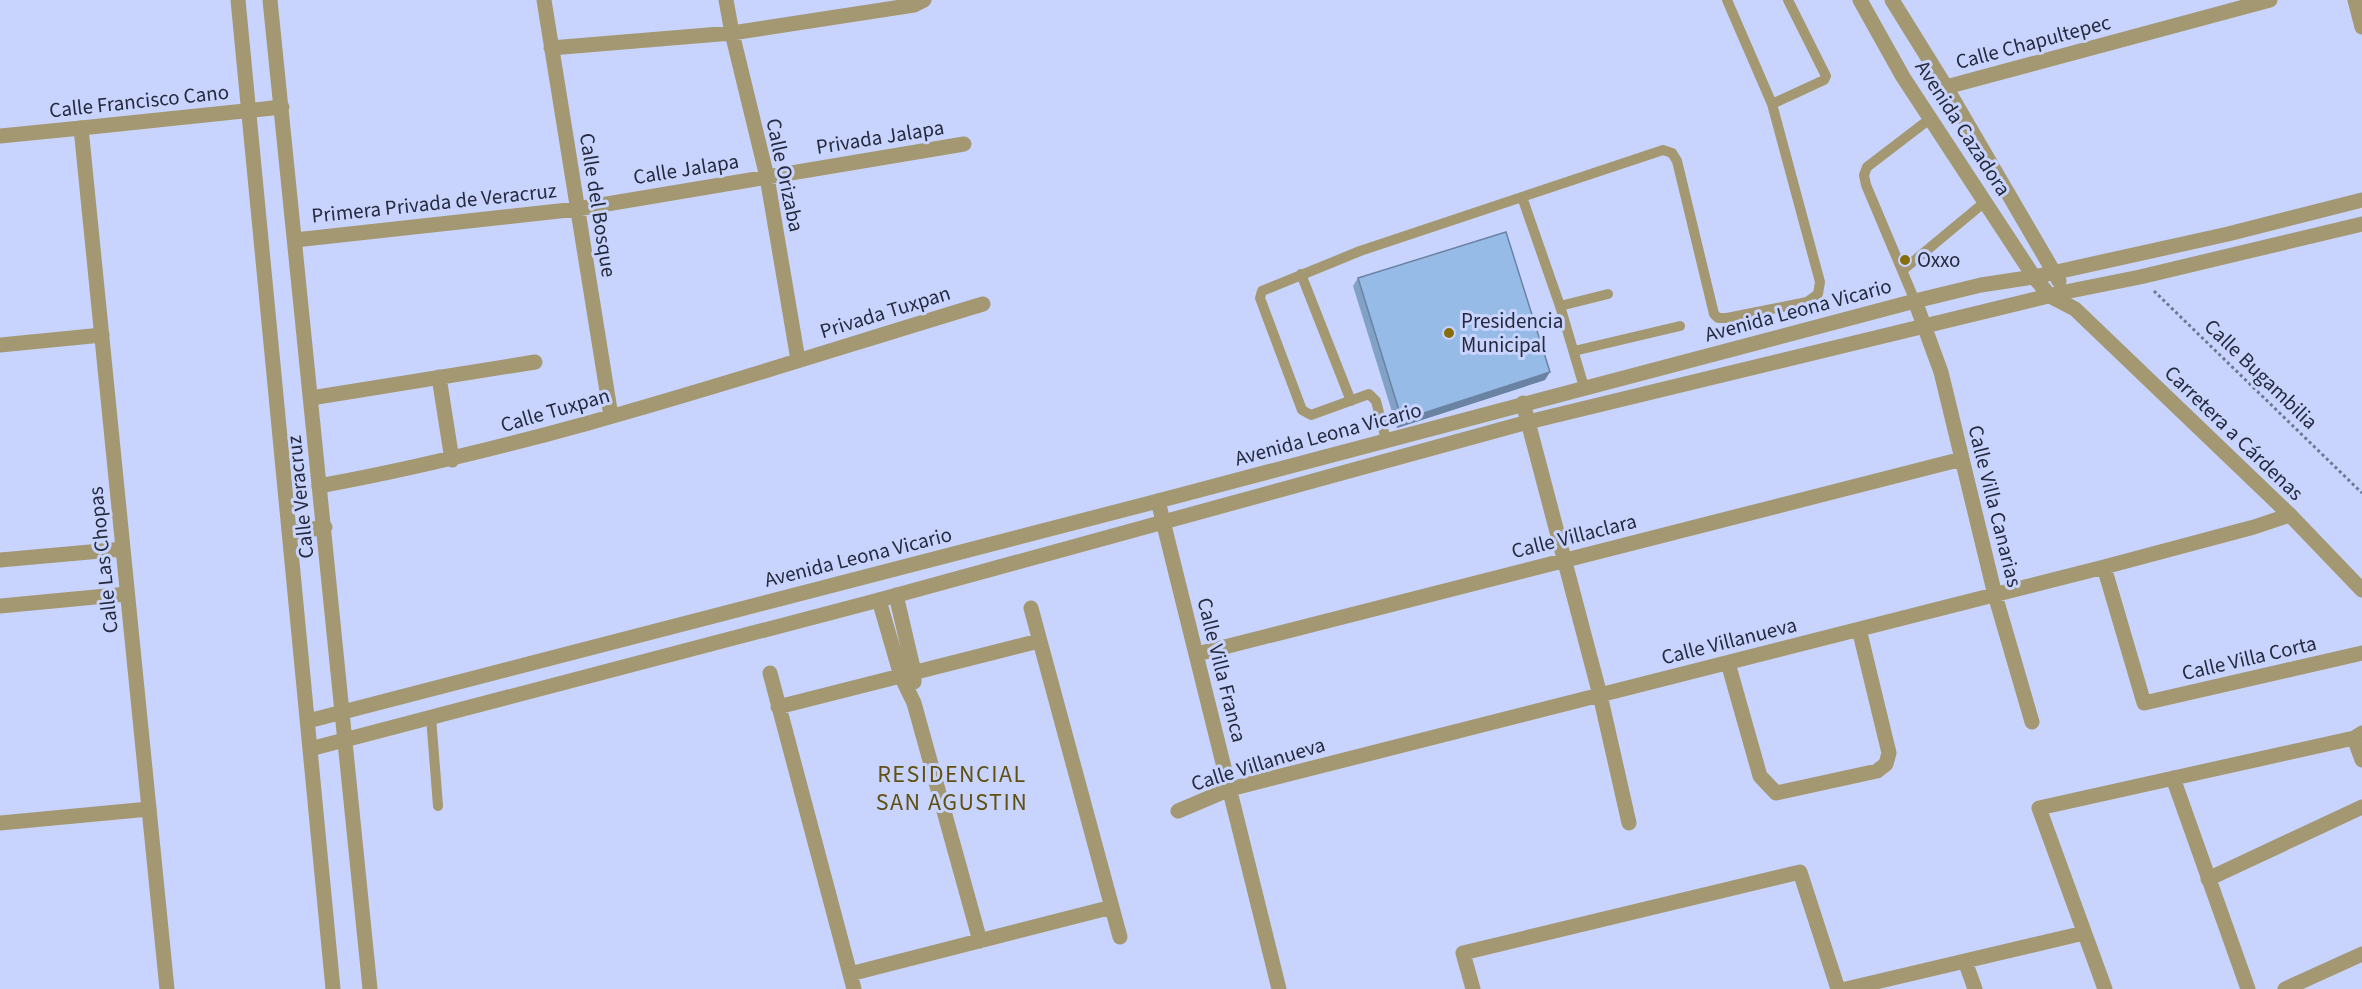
<svg xmlns="http://www.w3.org/2000/svg" width="2362" height="989" font-family="'Source Sans 3',sans-serif">
  <style>
    .lines { fill: none; stroke-linecap: round; stroke-linejoin: round }
    .path { stroke: #6e7794; stroke-width: 3; stroke-dasharray: 3 3; stroke-linecap: butt }
    .service { stroke: #a49872; stroke-width: 10 }
    .minor { stroke: #a49872; stroke-width: 15 }
    .tertiary { stroke: #a49872; stroke-width: 15 }
    .wall { fill: #82a1c7 }
    .shaded-wall { fill: #6a83a2 }
    .building { fill: #97bbe7; stroke: #6a83a2; stroke-width: 1.5 }
    .poi-dot { fill: #866e0d; stroke: #c8d4fd; stroke-width: 2 }
    .labels { text-anchor: middle; stroke-width: 6; stroke-linejoin: round; paint-order: stroke }
    .street-label { font-size: 21px; fill: #252a3e; stroke: #c8d4fd }
    .poi-label { font-size: 21px; fill: #252a3e; stroke: #c8d4fd; text-anchor: start }
    .quarter-label { font-size: 24px; letter-spacing: 1.5px; fill: #605012; stroke: #c8d4fd }
  </style>
  <rect width="100%" height="100%" fill="#c8d4fd"/>
  <g class="lines">
    <path class="path" d="M2154,291L2362,493"/>
    <path class="service" d="M1772,104L1824,80L1826,76L1788,0
      M1522,197L1663,150L1672,153L1677,161L1714,314L1718,318H1727L1807,302L1818,294L1820,282L1772,104L1727,0
      M1903,270L1986,201
      M1301,274L1351,401
      M1915,301L1866,185L1864,175L1867,167L1931,118
      M1574,351L1680,326
      M1584,387L1560,306L1608,294
      M1386,440L1376,401L1369,394L1311,415L1302,410L1260,298L1262,291L1360,251L1522,197L1560,306
      M431,717L438,806"/>
    <path class="minor" d="M544,0L611,416
      M726,0L732,33L767,177L798,360
      M2355,0L2362,27
      M551,48L732,33L914,5L924,0
      M1946,87L2270,0
      M0,136L81,128
      M295,240L577,209L964,144
      M1915,301L1941,372L1995,595L2032,722
      M0,345L102,335
      M439,377L452,460
      M311,398L535,362
      M1523,403L1600,695L1629,823
      M319,486C545,445 764,370 983,304
      M1158,501L1279,989
      M2104,567L2144,703L2362,653
      M896,595L914,672V682
      M879,600L901,676L914,703L980,941
      M1031,608L1120,937
      M1197,654L1962,459
      M1728,663L1760,776L1776,793L1877,771L1886,764L1889,753L1859,629
      M770,673L854,989
      M778,707L1039,641
      M2354,738L2362,760
      M2173,778L2248,989
      M1178,811L1230,789L2104,567L2254,527L2290,515
      M0,823L149,809
      M2208,879L2362,807
      M1965,961L1975,989
      M850,974L1112,907
      M1473,989L1463,953L1800,872L1838,989
      M1846,989L2084,933
      M2105,989L2039,808L2354,738L2362,733
      M2285,989L2362,954"/>
    <path class="tertiary" d="M238,0L333,989
      M270,0L370,989
      M1860,0L1903,77L2034,277L2050,296L2075,309L2290,515L2362,590
      M1892,0L1946,87L2059,281
      M290,533L325,527
      M0,560L123,549
      M0,606L127,594
      M308,721L1158,501L1915,301L1981,285L2034,277L2228,234L2362,200
      M310,749L879,600L1528,422L2065,292L2140,277L2362,224
      M167,989L81,128L282,107"/>
  </g>
  <path class="wall" d="M1358,278L1545,380L1397,428L1353,286Z"/>
  <path class="shaded-wall" d="M1550,372L1545,380L1397,428L1402,420Z"/>
  <path class="building" d="M1506,232L1550,372L1402,420L1358,278Z"/>
  <g class="poi-dot">
    <circle cx="1905" cy="260" r="6"/>
    <circle cx="1449" cy="333" r="6"/>
  </g>
  <g class="labels">
    <g class="street-label">
      <text transform="translate(2033 42) rotate(-15)" y="7">Calle Chapultepec</text>
      <text transform="translate(139 101) rotate(-6)" y="7">Calle Francisco Cano</text>
      <text transform="translate(1963 128) rotate(57)" y="7">Avenida Cazadora</text>
      <text transform="translate(880 137) rotate(-9)" y="7">Privada Jalapa</text>
      <text transform="translate(686 169) rotate(-9)" y="7">Calle Jalapa</text>
      <text transform="translate(785 175) rotate(78)" y="7">Calle Orizaba</text>
      <text transform="translate(434 203) rotate(-6)" y="7">Primera Privada de Veracruz</text>
      <text transform="translate(598 205) rotate(81)" y="7">Calle del Bosque</text>
      <text transform="translate(1798 310) rotate(-15)" y="7">Avenida Leona Vicario</text>
      <text transform="translate(885 312) rotate(-17)" y="7">Privada Tuxpan</text>
      <text transform="translate(2261 374) rotate(44)" y="7">Calle Bugambilia</text>
      <text transform="translate(555 410) rotate(-16)" y="7">Calle Tuxpan</text>
      <text transform="translate(2234 433) rotate(44)" y="7">Carretera a Cárdenas</text>
      <text transform="translate(1328 434) rotate(-15)" y="7">Avenida Leona Vicario</text>
      <text transform="translate(300 497) rotate(-96)" y="7">Calle Veracruz</text>
      <text transform="translate(1995 506) rotate(76)" y="7">Calle Villa Canarias</text>
      <text transform="translate(1574 536) rotate(-14)" y="7">Calle Villaclara</text>
      <text transform="translate(858 557) rotate(-14)" y="7">Avenida Leona Vicario</text>
      <text transform="translate(103 560) rotate(-96)" y="7">Calle Las Chopas</text>
      <text transform="translate(1729 641) rotate(-14)" y="7">Calle Villanueva</text>
      <text transform="translate(2249 658) rotate(-13)" y="7">Calle Villa Corta</text>
      <text transform="translate(1222 670) rotate(76)" y="7">Calle Villa Franca</text>
      <text transform="translate(1258 764) rotate(-17)" y="7">Calle Villanueva</text>
    </g>
    <g class="poi-label">
      <text x="1917" y="267">Oxxo</text>
      <text x="1461" y="328">Presidencia<tspan x="1461" dy="24">Municipal</tspan></text>
    </g>
    <g class="quarter-label">
      <text x="952" y="782">RESIDENCIAL<tspan x="952" dy="28">SAN AGUSTIN</tspan></text>
    </g>
  </g>
</svg>
